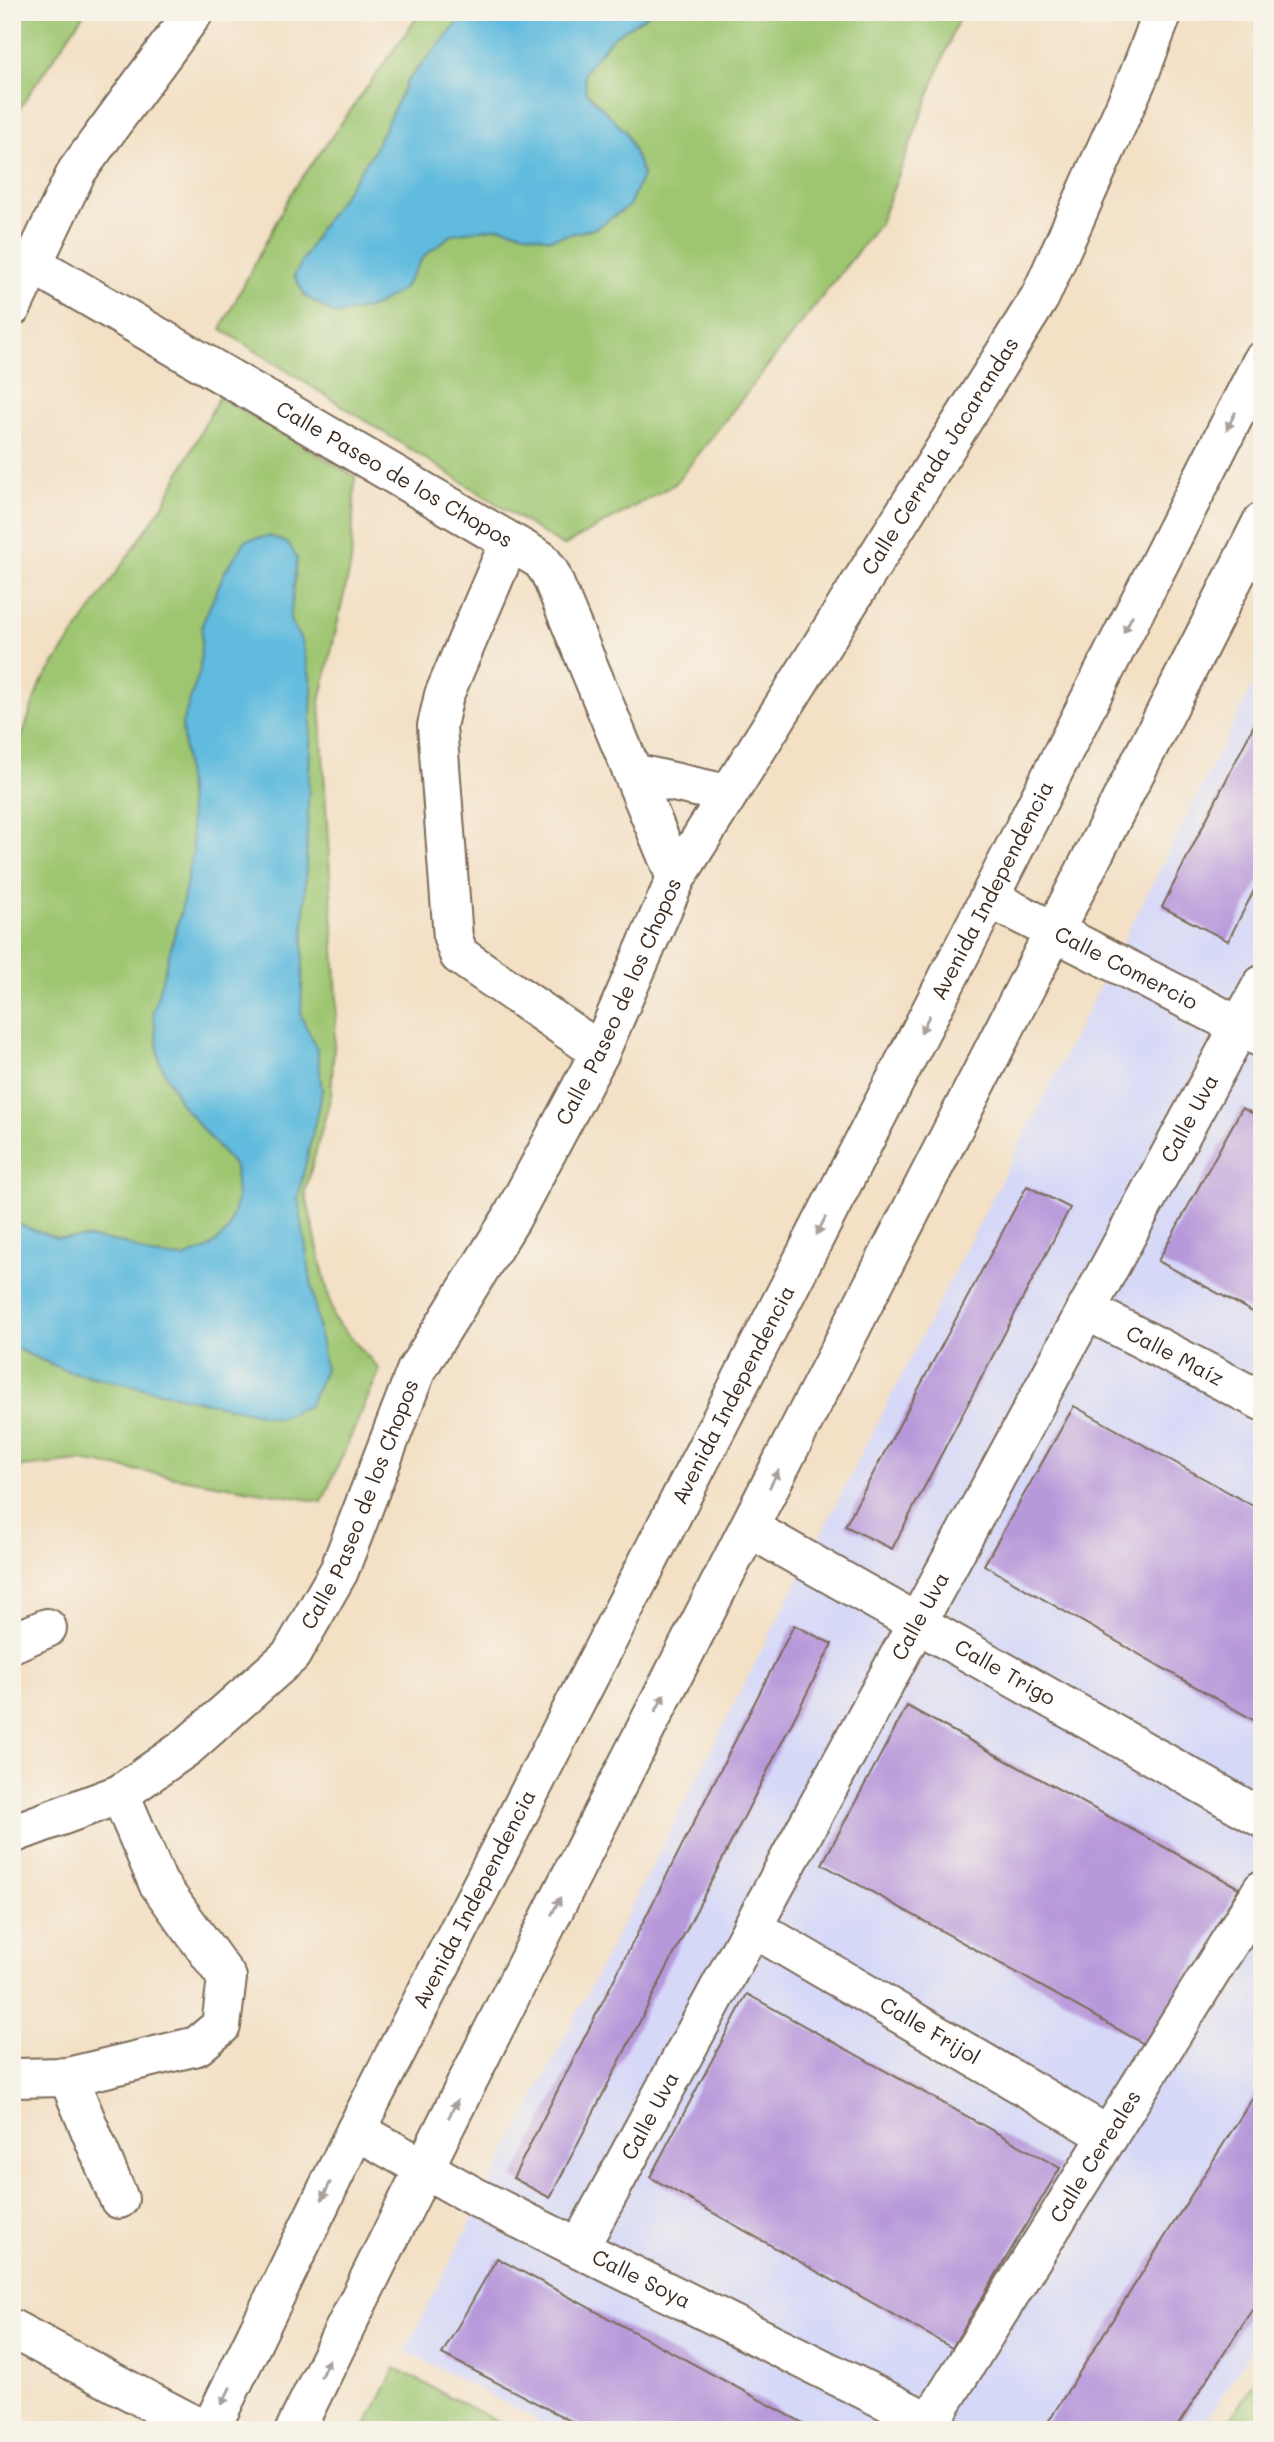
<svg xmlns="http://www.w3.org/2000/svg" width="1274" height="2442" font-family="Mali,sans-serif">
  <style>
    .built { fill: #d6d8f8 }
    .green { fill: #9ec671; stroke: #6c7848; stroke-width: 2 }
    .water { fill: #60bbde; stroke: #4e727e; stroke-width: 2 }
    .building { fill: #b798da }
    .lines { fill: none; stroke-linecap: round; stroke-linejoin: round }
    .minor-casing { stroke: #7b6a58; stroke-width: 42 }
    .major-casing { stroke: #7b6a58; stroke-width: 42 }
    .minor { stroke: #fff; stroke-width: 38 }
    .major { stroke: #fff; stroke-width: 38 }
    .oneway { fill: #a79f9a }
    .labels { text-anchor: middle; stroke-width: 7; stroke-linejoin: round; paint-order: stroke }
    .street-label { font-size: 21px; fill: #3b2a1e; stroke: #f7f3e8 }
  </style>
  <rect width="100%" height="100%" fill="#f7f3e8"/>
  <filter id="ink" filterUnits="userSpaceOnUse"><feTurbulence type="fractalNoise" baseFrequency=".0143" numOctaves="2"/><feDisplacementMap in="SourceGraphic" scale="14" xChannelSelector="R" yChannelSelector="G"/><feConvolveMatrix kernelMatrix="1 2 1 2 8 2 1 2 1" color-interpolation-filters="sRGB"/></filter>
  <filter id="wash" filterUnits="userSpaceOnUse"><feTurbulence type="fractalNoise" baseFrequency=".00686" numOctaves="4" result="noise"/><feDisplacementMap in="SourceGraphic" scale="28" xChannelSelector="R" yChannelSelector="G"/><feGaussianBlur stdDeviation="1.57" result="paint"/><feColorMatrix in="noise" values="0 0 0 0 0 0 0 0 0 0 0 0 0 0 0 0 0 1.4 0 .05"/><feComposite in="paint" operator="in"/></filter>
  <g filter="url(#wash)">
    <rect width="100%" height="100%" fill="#f3e0c5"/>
    <path class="built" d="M1262,668V2333L1200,2430H557L405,2351Z"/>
    <path class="green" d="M12,12H85L12,119Z
      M421,12H961L880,223L675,484L563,546L221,329L291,193Z
      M219,397L355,476L351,563L320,701L337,1000L331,1095L305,1192L334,1319L380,1370L322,1502L81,1461L12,1468V767L39,686L163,505Z
      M395,2368L513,2430H364Z
      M1262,2370V2430H1223Z"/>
    <path class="water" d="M468,12H652L612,38L584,72L586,92L626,132L643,174L629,206L596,228L550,239L500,227L453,234L424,256L403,289L373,307L337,315L306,297L294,276L319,230L373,152L407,81Z
      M270,536L289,544L297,559L290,620L302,641L312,686L301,1016L317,1049L322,1091L298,1198L325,1369L309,1406L277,1418L67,1371L12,1347V1222L57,1238H90L125,1243L150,1255L183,1258L208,1249L228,1231L237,1199L235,1167L181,1104L160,1063L153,1012L181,911L193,850L182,724L200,670L202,625L224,573L246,540Z"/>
    <g id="blocks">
      <path class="building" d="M1262,709V875L1228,941L1162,907Z
        M1242,1108L1262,1118V1317L1158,1261Z
        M1027,1186L1070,1208L892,1549L845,1526Z
        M1074,1406L1262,1511V1725L984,1565Z
        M794,1625L832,1644L550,2198L513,2178Z
        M907,1706L1239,1888L1146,2045L822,1864Z
        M747,1994L1060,2168L952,2348L650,2177Z
        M1262,2083V2294L1175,2430H1043Z
        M497,2258L816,2430H588L442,2354Z"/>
    </g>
  </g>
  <g filter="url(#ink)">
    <use href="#blocks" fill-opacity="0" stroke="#7b6a58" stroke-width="2"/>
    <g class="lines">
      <defs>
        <g id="minor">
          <path id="s1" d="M33,264L541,560L550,573L676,878"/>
          <path d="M12,307L77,171L194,12"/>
          <path d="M509,543L444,695L437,726L453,938L459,955L600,1052"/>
          <path d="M633,773L727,794"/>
          <path id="s2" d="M989,898L1262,1038"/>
          <path id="s3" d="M1086,1310L1262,1401"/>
          <path id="s4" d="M749,1528L1262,1818"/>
          <path d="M12,1643L47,1628"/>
          <path id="s5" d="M12,1834L120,1794L187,1747L291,1655L339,1571L416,1371L511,1219L600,1052L676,878L1040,297L1139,75L1163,12"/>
          <path id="s6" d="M752,1927L1109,2136"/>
          <path d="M68,2077L119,2199"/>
          <path d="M12,2078L68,2077L197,2046L221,2026L227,1978L158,1883L120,1794"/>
          <path id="s7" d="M356,2130L475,2197L930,2422L1262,1890"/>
          <path id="s8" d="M579,2248L1262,985"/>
          <path d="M12,2329L204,2430"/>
        </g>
        <g id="major">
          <path id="s9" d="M210,2430L356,2130L989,898L1262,361"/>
          <path d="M295,2430C608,1789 942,1159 1262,522"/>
        </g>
      </defs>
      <use href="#minor" class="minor-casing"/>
      <use href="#major" class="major-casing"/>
      <use href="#minor" class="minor"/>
      <use href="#major" class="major"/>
    </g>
    <defs><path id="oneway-solid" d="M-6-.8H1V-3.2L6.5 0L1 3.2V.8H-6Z" transform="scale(1.75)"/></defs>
    <g class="oneway">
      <use href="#oneway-solid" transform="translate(1231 421) rotate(117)"/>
      <use href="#oneway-solid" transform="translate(1128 624) rotate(117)"/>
      <use href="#oneway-solid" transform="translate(925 1024) rotate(117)"/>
      <use href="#oneway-solid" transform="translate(821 1226) rotate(117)"/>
      <use href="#oneway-solid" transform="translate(774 1479) rotate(-63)"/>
      <use href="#oneway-solid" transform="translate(660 1703) rotate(-63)"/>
      <use href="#oneway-solid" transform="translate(556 1906) rotate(-63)"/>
      <use href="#oneway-solid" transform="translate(453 2109) rotate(-63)"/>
      <use href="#oneway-solid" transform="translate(326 2191) rotate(116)"/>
      <use href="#oneway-solid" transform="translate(325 2368) rotate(-64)"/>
      <use href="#oneway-solid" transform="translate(226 2396) rotate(116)"/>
    </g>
  </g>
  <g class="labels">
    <g class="street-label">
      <text dy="7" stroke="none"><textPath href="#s5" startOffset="1703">Calle Cerrada Jacarandas</textPath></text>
      <text dy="7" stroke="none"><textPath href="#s1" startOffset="418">Calle Paseo de los Chopos</textPath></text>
      <text dy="7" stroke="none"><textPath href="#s9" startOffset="1727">Avenida Independencia</textPath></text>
      <text dy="7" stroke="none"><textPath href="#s2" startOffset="154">Calle Comercio</textPath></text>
      <text dy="7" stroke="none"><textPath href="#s5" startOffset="1069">Calle Paseo de los Chopos</textPath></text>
      <text dy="7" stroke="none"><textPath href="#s8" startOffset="1284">Calle Uva</textPath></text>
      <text dy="7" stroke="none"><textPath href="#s3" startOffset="100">Calle Maíz</textPath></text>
      <text dy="7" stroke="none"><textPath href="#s9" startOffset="1160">Avenida Independencia</textPath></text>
      <text dy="7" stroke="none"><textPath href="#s5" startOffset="502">Calle Paseo de los Chopos</textPath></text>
      <text dy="7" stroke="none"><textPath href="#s8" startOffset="718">Calle Uva</textPath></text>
      <text dy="7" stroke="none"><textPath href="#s4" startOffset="294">Calle Trigo</textPath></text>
      <text dy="7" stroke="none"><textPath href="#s9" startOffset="593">Avenida Independencia</textPath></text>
      <text dy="7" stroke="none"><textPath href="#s6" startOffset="206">Calle Frijol</textPath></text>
      <text dy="7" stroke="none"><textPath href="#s8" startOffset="150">Calle Uva</textPath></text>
      <text dy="7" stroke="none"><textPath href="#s7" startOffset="957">Calle Cereales</textPath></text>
      <text dy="7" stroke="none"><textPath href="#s7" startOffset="322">Calle Soya</textPath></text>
    </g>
  </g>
  <rect width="1274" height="2442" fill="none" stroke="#f7f3e8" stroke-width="42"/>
</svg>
